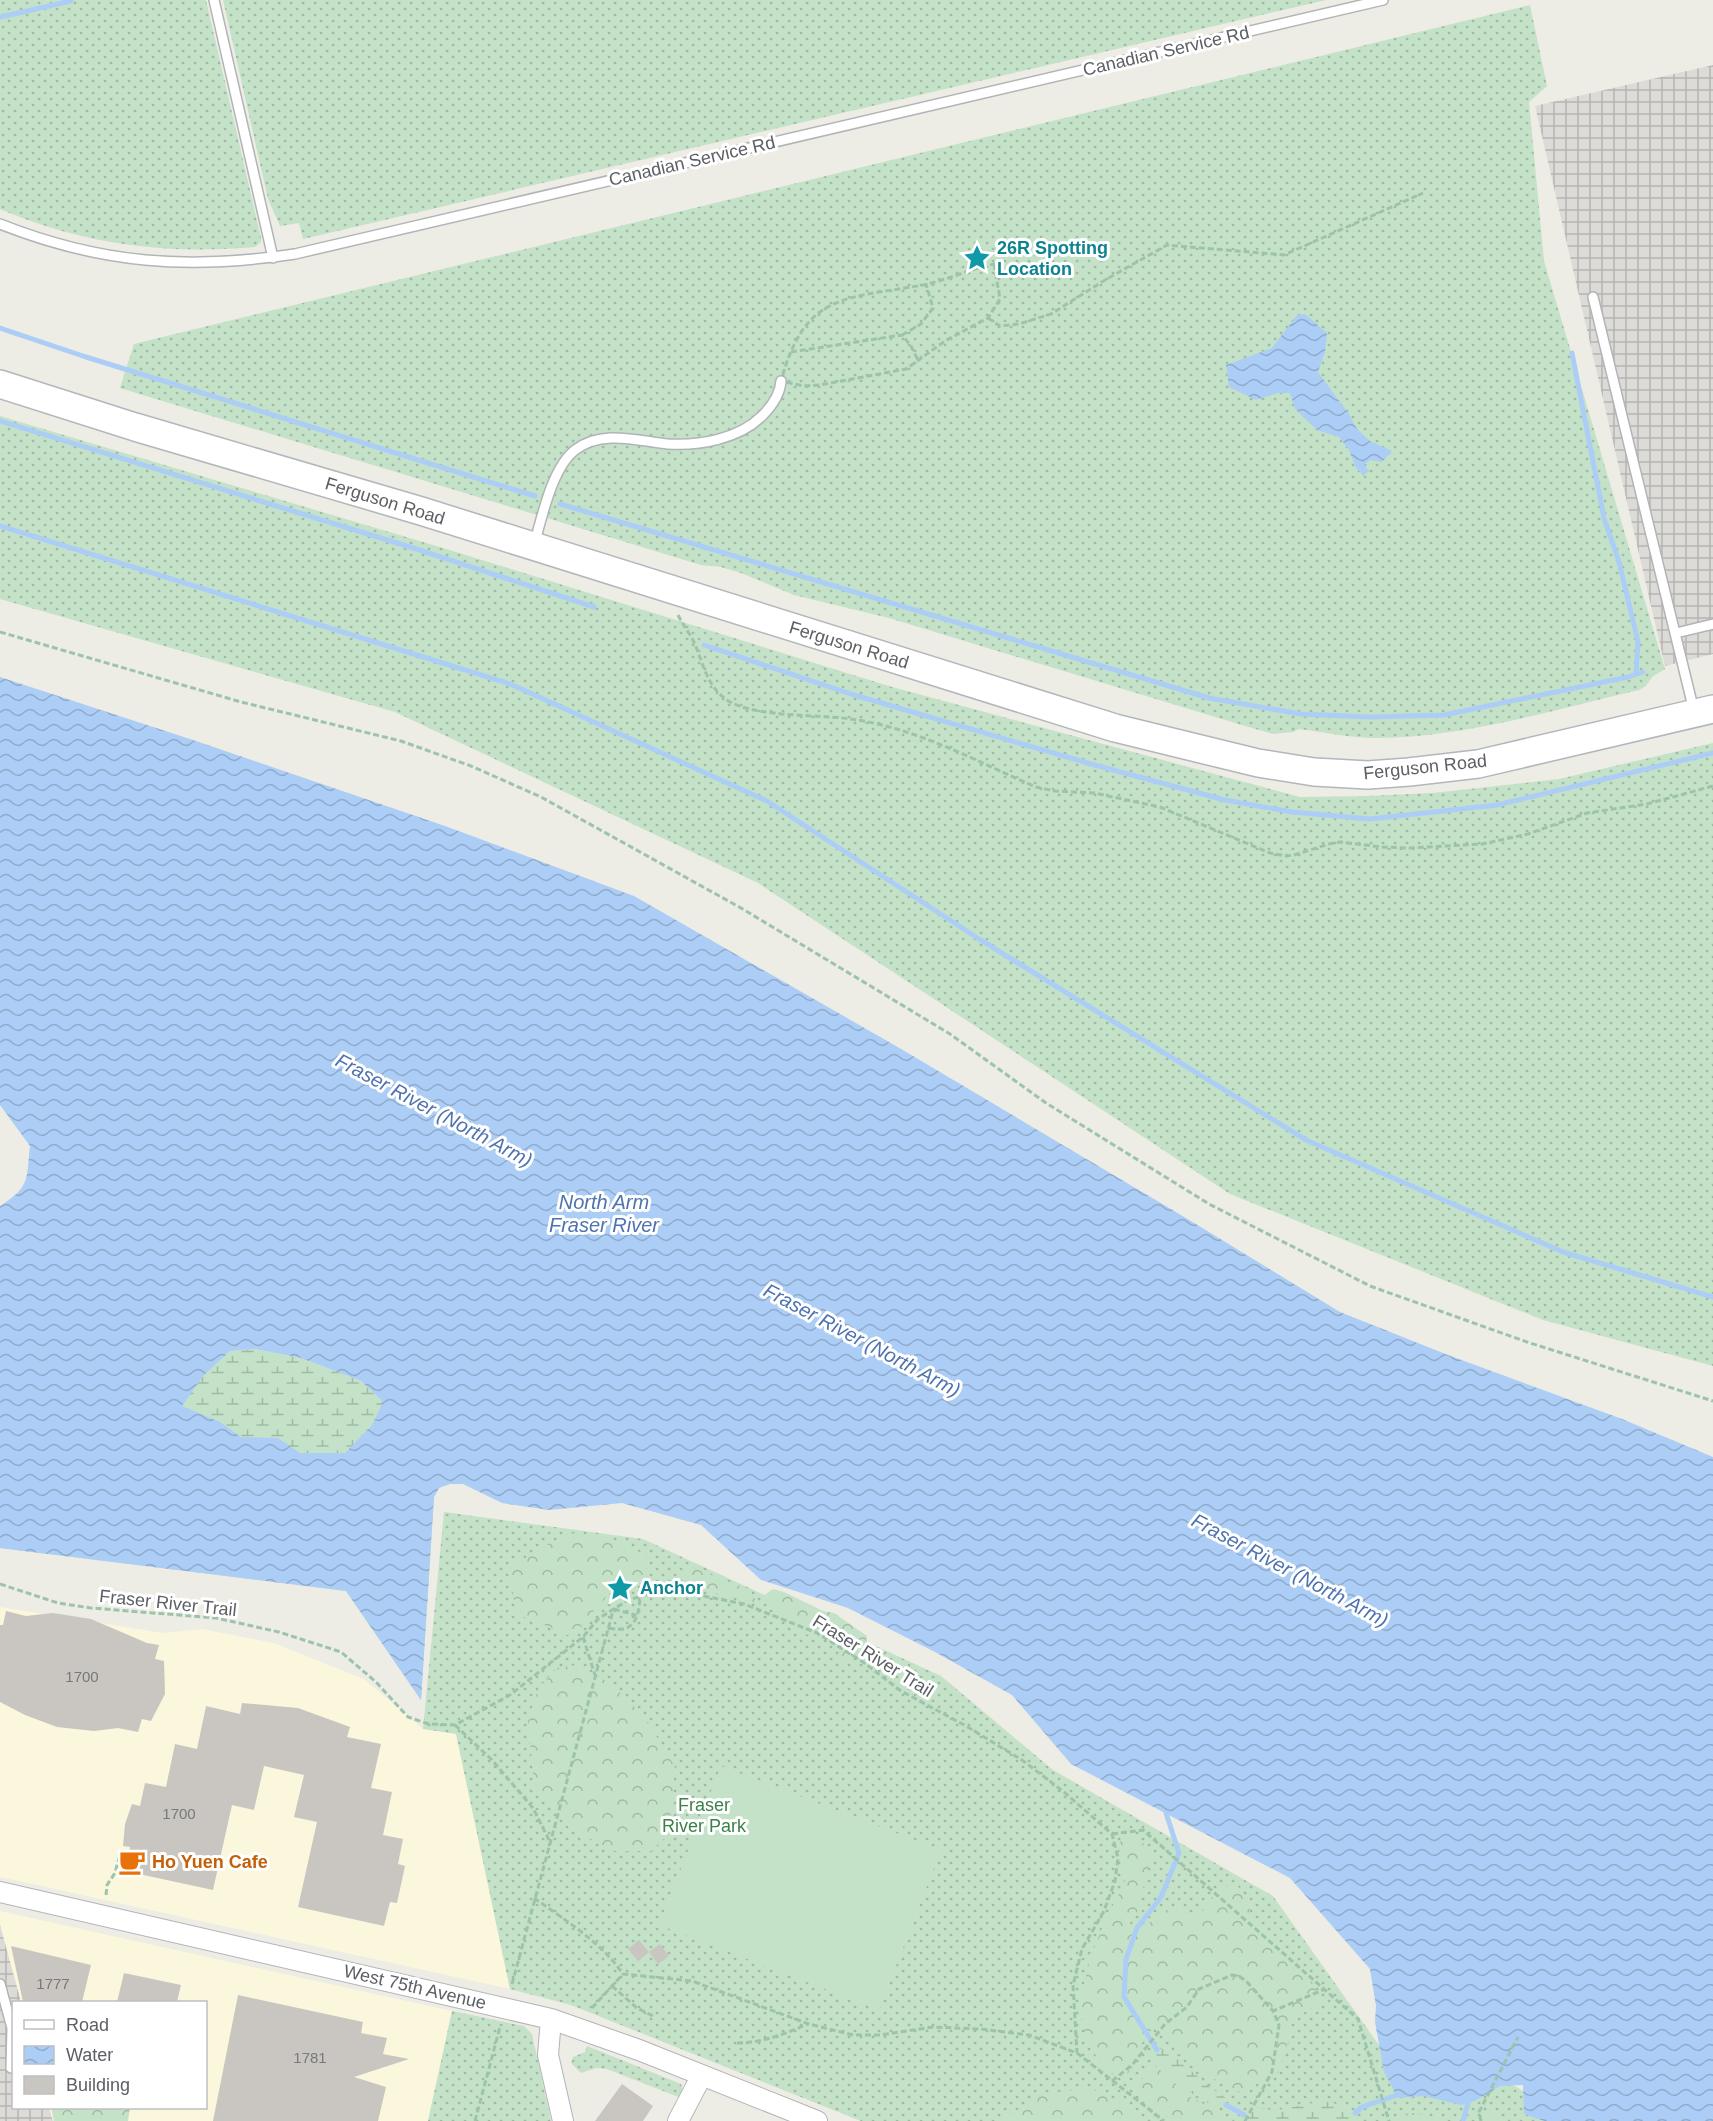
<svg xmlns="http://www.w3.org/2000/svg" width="1713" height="2121" font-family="Arial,sans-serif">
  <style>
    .commercial { fill: #faf7dd }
    .industrial { fill: url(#industrial-grid) }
    .grass { fill: url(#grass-dots) }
    .forest { fill: url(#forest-crowns) }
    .wetland { fill: url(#wetland-marsh) }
    .garden { fill: #c4e2c7 }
    .water { fill: url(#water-waves); fill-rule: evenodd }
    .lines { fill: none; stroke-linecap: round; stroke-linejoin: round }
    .stream { stroke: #accef6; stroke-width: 5 }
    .building { fill: #c9c6c1 }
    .lane-casing { stroke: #b2b4b8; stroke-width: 12 }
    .street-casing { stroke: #b2b4b8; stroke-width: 22 }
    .secondary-casing { stroke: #b3b6ba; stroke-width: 30 }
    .path { stroke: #9dc3ac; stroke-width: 3; stroke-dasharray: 6 3; stroke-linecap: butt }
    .lane { stroke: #fff; stroke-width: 9 }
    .street { stroke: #fff; stroke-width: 20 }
    .secondary { stroke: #fff; stroke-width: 27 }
    .labels { text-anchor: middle; stroke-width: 6; stroke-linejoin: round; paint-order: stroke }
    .number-label { font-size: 15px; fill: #77797a }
    .street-label { font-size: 18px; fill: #5c5f63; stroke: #fff }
    .culture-label { font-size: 18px; font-weight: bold; fill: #0d838f; stroke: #fff; text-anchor: start }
    .park-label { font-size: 18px; fill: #3e8148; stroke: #fff }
    .food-label { font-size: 18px; font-weight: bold; fill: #c56008; stroke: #fff; text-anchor: start }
    .water-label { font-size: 20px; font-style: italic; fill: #4e73af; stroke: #fff }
  </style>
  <defs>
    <pattern id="industrial-grid" width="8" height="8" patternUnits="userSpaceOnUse" patternTransform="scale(1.5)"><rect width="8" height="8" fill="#dcdbd7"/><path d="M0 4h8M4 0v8" fill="none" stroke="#b6b5b2"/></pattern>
    <pattern id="grass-dots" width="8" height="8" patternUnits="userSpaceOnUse" patternTransform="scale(1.5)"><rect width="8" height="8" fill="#c4e2c7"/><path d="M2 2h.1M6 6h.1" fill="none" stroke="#a2baa5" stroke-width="1.8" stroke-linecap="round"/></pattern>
    <pattern id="forest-crowns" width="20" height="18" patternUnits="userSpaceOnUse" patternTransform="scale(1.5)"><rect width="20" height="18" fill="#c4e2c7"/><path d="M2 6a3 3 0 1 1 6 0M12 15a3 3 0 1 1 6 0" fill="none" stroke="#a2baa5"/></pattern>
    <pattern id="wetland-marsh" width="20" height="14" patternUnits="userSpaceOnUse" patternTransform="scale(1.5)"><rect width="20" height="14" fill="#c4e2c7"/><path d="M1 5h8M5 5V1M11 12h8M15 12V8" fill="none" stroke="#a2baa5"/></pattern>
    <pattern id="water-waves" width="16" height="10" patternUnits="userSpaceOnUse" patternTransform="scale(1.5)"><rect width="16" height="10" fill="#accef6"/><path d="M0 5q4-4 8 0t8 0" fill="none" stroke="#8faacb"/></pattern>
  </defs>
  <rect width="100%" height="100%" fill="#edece5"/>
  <path class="commercial" d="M0,1607L163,1633L202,1629L274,1643L364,1679L423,1729L456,1733L510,1989L0,1877Z
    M0,1911L452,2011L428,2121H64L52,2119L49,2108H206V2002H21L0,1925Z"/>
  <path class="industrial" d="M1713,65V654L1665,666L1535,106Z
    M0,1925L21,2002H14V2108H49L53,2121H0Z"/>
  <path class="grass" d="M0,0H206L261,238V242L255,247C167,255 81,244 0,209Z
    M223,0H1326L303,239L299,223L280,226L268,199Z
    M1530,5L1547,86L1529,102L1544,261L1665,669L1652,677L1646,686L1639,690C1553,710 1466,737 1377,738C1350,738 1325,732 1299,729L1293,732L1273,734L1235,723L889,618L794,595L741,573L721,567L701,565L120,388L134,344Z
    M0,416L443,548L892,687L1300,797L1367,796L1433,793L1559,779L1713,743V1366L1543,1320L1230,1194L758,883L395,712L0,599Z
    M444,1512L643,1539L941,1676L1053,1770L1273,1896L1413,2093L1509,2082L1568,2121H861L571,2005L510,1989L456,1734L423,1729Z
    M452,2011L524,2026L532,2034L551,2121H428Z
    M587,2046L681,2084L684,2093L681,2098L607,2069L596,2068L581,2073L571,2063L573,2057L585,2052Z"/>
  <path class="forest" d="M570,1533L610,1538L646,1555L647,1582H620L589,1616L580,1629L565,1636L552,1628L516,1614L509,1567Z
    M686,1565L750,1590L757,1603L702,1590L686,1578Z
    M773,1589L784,1592L823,1611L834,1613L867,1636L865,1654L845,1662L839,1658L841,1644L831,1637L802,1634L762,1597Z
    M576,1665L608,1682L625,1697L646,1719L675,1767L669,1834L651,1851H615L570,1829L534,1783L528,1720L539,1687L557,1668Z
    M1131,1837L1142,1841L1151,1857L1137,1912L1130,1922L1133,1933H1136L1164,1911L1181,1905L1190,1915L1204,1910L1219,1886L1237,1885L1249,1901L1250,1916L1280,1943L1300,1966L1320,1997L1318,2004L1290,2021L1289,2039L1278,2073L1240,2092L1214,2079L1175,2051L1172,2039L1156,2027C1137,2039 1139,2064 1123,2079L1106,2070L1085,2040L1080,2003L1090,1959L1106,1918L1125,1883L1119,1849L1121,1838Z
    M1154,2065L1169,2077L1188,2096L1216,2110L1233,2121H1172L1132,2085L1143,2078Z
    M1090,2088L1138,2111L1146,2121H1000L1042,2094Z
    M51,2108H130L128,2121H54Z
    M1490,2112L1501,2116L1508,2121H1479Z
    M1413,2113L1442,2118L1441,2121H1391Z"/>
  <path class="wetland" d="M255,1349L301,1358L361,1381L383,1402L439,1488L434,1497L421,1700L346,1591L0,1548L230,1351Z
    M1164,2047L1211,2088L1226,2098V2105L1218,2108L1196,2097L1167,2070L1157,2065L1152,2053Z
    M1323,2101C1337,2104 1353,2106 1357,2121H1246L1244,2115C1252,2106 1263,2106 1273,2111Z"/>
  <path class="garden" d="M721,1766L941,1850L879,2010L659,1925Z"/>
  <path class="water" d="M1305,314L1327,333L1325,352L1318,372L1349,414L1357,429L1370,441L1392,451L1382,462L1370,460L1364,465L1369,471L1363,475L1356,468L1349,450L1339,437L1317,430L1295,409L1290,393H1278L1256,400L1229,387L1226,365L1272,348L1297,315Z
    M0,677L193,740L445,826L634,896L896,1046L1186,1218L1340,1312L1448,1355L1622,1419L1713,1457V2121H1544L1524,2114L1523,2085L1500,2086L1475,2101L1461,2105L1424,2096L1398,2098L1384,2072L1375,2022L1376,2006L1370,1969L1290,1878L1071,1764L1012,1695L935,1652L848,1608L761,1580L701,1525L622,1503L549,1510L502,1503L463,1484H450L439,1488L434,1497L421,1700L346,1591L0,1548V1206C31,1186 26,1180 30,1146L0,1105ZM255,1349L301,1358L361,1381L383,1402L372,1425L345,1453H300L278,1438L241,1437L220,1422L182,1406L204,1375L230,1351Z"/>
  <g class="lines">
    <path class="stream" d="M0,17L71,1
      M0,328L86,357L535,496
      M1572,353L1604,518L1619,562L1638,642L1636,674
      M0,421L410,547L594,607
      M560,504L1209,698L1301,714L1370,717L1444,715L1628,677L1643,672
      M0,526L504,682L517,687L767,801L979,939L1306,1140L1563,1252L1713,1297
      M704,645L854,695L1091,764L1225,800L1292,812L1370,819L1497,805L1713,753
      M1157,2050L1124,1997L1126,1959L1137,1928L1161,1897L1179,1853L1166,1813
      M1226,2105L1244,2115
      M1355,2113L1362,2107L1397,2095
      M1463,2121L1468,2103"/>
  </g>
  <path class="building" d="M6,1611L26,1616L53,1613L91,1619L147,1643L159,1645L155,1659L164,1661L165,1694L151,1721L142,1719L138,1732L118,1728L94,1731L57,1727L25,1715L0,1702V1625H3Z
    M242,1703L298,1708L350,1727L347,1737L381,1744L371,1788L392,1792L383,1835L403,1839L398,1864L405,1866L397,1903L390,1902L384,1926L298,1907L317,1822L294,1817L304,1775L264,1766L254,1810L232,1805L213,1890L125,1871L130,1847L123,1846L125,1824L132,1804L140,1806L145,1783L166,1787L175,1744L197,1749L206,1706L240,1714Z
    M639,1940L649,1952L638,1961L628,1949Z
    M660,1944L669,1956L658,1964L649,1952Z
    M11,1946L91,1965L82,2002H23Z
    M124,1973L181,1985L177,2002H117Z
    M238,1995L363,2022L361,2033L387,2038L383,2054L409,2059L354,2077L386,2087L378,2121H213Z
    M622,2084L653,2106L643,2121H595Z"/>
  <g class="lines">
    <defs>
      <path id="lane" d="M214,0L273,258
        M0,224C101,264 188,270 295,254L1383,0
        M1593,297L1694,711
        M534,545C542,517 552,468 575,450C602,429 638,441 668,444C699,446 739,439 762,416C771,407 780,395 781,381
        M1676,633L1713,624
        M0,1984L12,2028L11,2068"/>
      <path id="street" d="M0,1892L551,2019L639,2050L817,2121
        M551,2019L548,2055L563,2121
        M678,2121L702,2075"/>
      <path id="secondary" d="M0,384L135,427L421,511L1115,728L1258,763L1314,772L1368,775L1409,772L1478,764L1713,709"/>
    </defs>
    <use href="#lane" class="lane-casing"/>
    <use href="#street" class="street-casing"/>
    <use href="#secondary" class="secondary-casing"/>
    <path class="path" d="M994,264L1000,299L988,318L945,341L906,369L820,385L804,386L781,381C805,292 845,299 923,285C947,280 970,269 994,264Z
      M988,318L1000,326L1019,324L1051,314L1105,280L1167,245L1284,255L1423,193
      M902,335L921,324L933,308L926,284
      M791,352L902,335L911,346L918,360
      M678,615C682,623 687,630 692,638C703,660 705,685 727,700C748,715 804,715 830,717C904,721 969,758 1036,787L1055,791L1094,793L1160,807L1270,853L1286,856L1294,855L1329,844L1340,842L1382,847L1408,848L1482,844L1528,834L1587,813L1647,804L1713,786
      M0,632L241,702L401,741L471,766L541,797L741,908L950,1034L1046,1103L1209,1204L1370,1286L1527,1342L1713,1401
      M0,1584L58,1603L91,1608L216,1618L279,1632L341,1652L376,1682L408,1717L429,1724L455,1725L510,1695L583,1637L598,1619L628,1600L649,1594L678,1591L744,1604L817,1633L863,1662L901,1691L966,1726L1022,1760L1064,1792L1112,1834L1118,1858L1115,1881L1104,1911L1082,1949L1073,1985L1077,2053
      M614,1609L635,1615L634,1620
      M609,1628C634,1634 639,1618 640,1596
      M583,1637L595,1675
      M455,1725L492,1760L533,1808L549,1840
      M1112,1834L1143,1830L1358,2019L1389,2121
      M106,1895L107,1885L115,1873L120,1854
      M534,1898C565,1920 601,1942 623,1974L692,1981L809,2024L853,2035H880L933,2027L981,2029L1029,2035L1077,2053L1164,2121
      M512,1984L613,1611
      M612,1986L637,2008L655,2017
      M592,2008L623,1974
      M737,2043C763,2043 784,2034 808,2024
      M1112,2081L1132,2065L1165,2024L1187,2007L1199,1989L1232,1975L1239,1976L1246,1981L1273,2011
      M475,2121L500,2027
      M1245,2121L1272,2072L1279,2025L1273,2011L1323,1990
      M1481,2121L1479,2112L1518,2037"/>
    <use href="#lane" class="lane"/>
    <use href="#street" class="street"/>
    <use href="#secondary" class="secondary"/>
  </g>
  <defs>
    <symbol id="sight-bare" viewBox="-9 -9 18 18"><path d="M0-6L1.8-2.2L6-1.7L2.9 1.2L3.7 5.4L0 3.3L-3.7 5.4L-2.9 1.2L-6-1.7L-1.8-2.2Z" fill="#0f9aa8" stroke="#fff" stroke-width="2.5" paint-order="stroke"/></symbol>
    <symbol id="cafe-bare" viewBox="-9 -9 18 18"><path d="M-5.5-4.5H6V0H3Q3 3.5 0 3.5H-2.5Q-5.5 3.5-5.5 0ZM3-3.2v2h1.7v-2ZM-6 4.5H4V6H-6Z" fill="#e8710a" stroke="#fff" stroke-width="2.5" paint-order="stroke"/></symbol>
  </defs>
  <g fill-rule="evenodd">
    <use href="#sight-bare" x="958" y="239" width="38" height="38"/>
    <use href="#sight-bare" x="601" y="1569" width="38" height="38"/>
    <use href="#cafe-bare" x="113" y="1843" width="38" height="38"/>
  </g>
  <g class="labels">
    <g class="number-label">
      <text x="82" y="1682">1700</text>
      <text x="179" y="1819">1700</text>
      <text x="53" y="1989">1777</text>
      <text x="310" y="2063">1781</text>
    </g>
    <g class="street-label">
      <text transform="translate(1166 51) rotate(-13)" y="6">Canadian Service Rd</text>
      <text transform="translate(692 161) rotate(-13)" y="6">Canadian Service Rd</text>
      <text transform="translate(385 501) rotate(17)" y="6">Ferguson Road</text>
      <text transform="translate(849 645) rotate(17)" y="6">Ferguson Road</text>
      <text transform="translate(1425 767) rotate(-6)" y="6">Ferguson Road</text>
      <text transform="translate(168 1603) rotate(6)" y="6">Fraser River Trail</text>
      <text transform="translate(873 1656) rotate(32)" y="6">Fraser River Trail</text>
      <text transform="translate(415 1987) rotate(13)" y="6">West 75th Avenue</text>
    </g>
    <g class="culture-label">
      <text x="997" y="254">26R Spotting<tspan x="997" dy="21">Location</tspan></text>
      <text x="640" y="1594">Anchor</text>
    </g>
    <g class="park-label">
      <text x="704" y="1811">Fraser<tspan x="704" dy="21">River Park</tspan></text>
    </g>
    <g class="food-label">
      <text x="152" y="1868">Ho Yuen Cafe</text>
    </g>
    <g class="water-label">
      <text transform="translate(434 1110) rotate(28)" y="7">Fraser River (North Arm)</text>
      <text x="604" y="1209">North Arm<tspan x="604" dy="23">Fraser River</tspan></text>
      <text transform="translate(862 1340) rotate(28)" y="7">Fraser River (North Arm)</text>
      <text transform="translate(1290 1570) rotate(28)" y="7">Fraser River (North Arm)</text>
    </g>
  </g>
  <rect x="12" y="2001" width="195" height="108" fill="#ffffff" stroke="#bebfc1" stroke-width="1.5"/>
  <rect x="24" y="2020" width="30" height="9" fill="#ffffff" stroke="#bebfc1" stroke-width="1.5"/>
  <text x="66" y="2031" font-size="18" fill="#5c5f63">Road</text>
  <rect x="24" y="2046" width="30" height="18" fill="url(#water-waves)" stroke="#bebfc1" stroke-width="1.5"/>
  <text x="66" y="2061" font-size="18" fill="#5c5f63">Water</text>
  <rect x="24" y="2076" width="30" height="18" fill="#c9c6c1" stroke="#bebfc1" stroke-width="1.5"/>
  <text x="66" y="2091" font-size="18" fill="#5c5f63">Building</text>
</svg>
